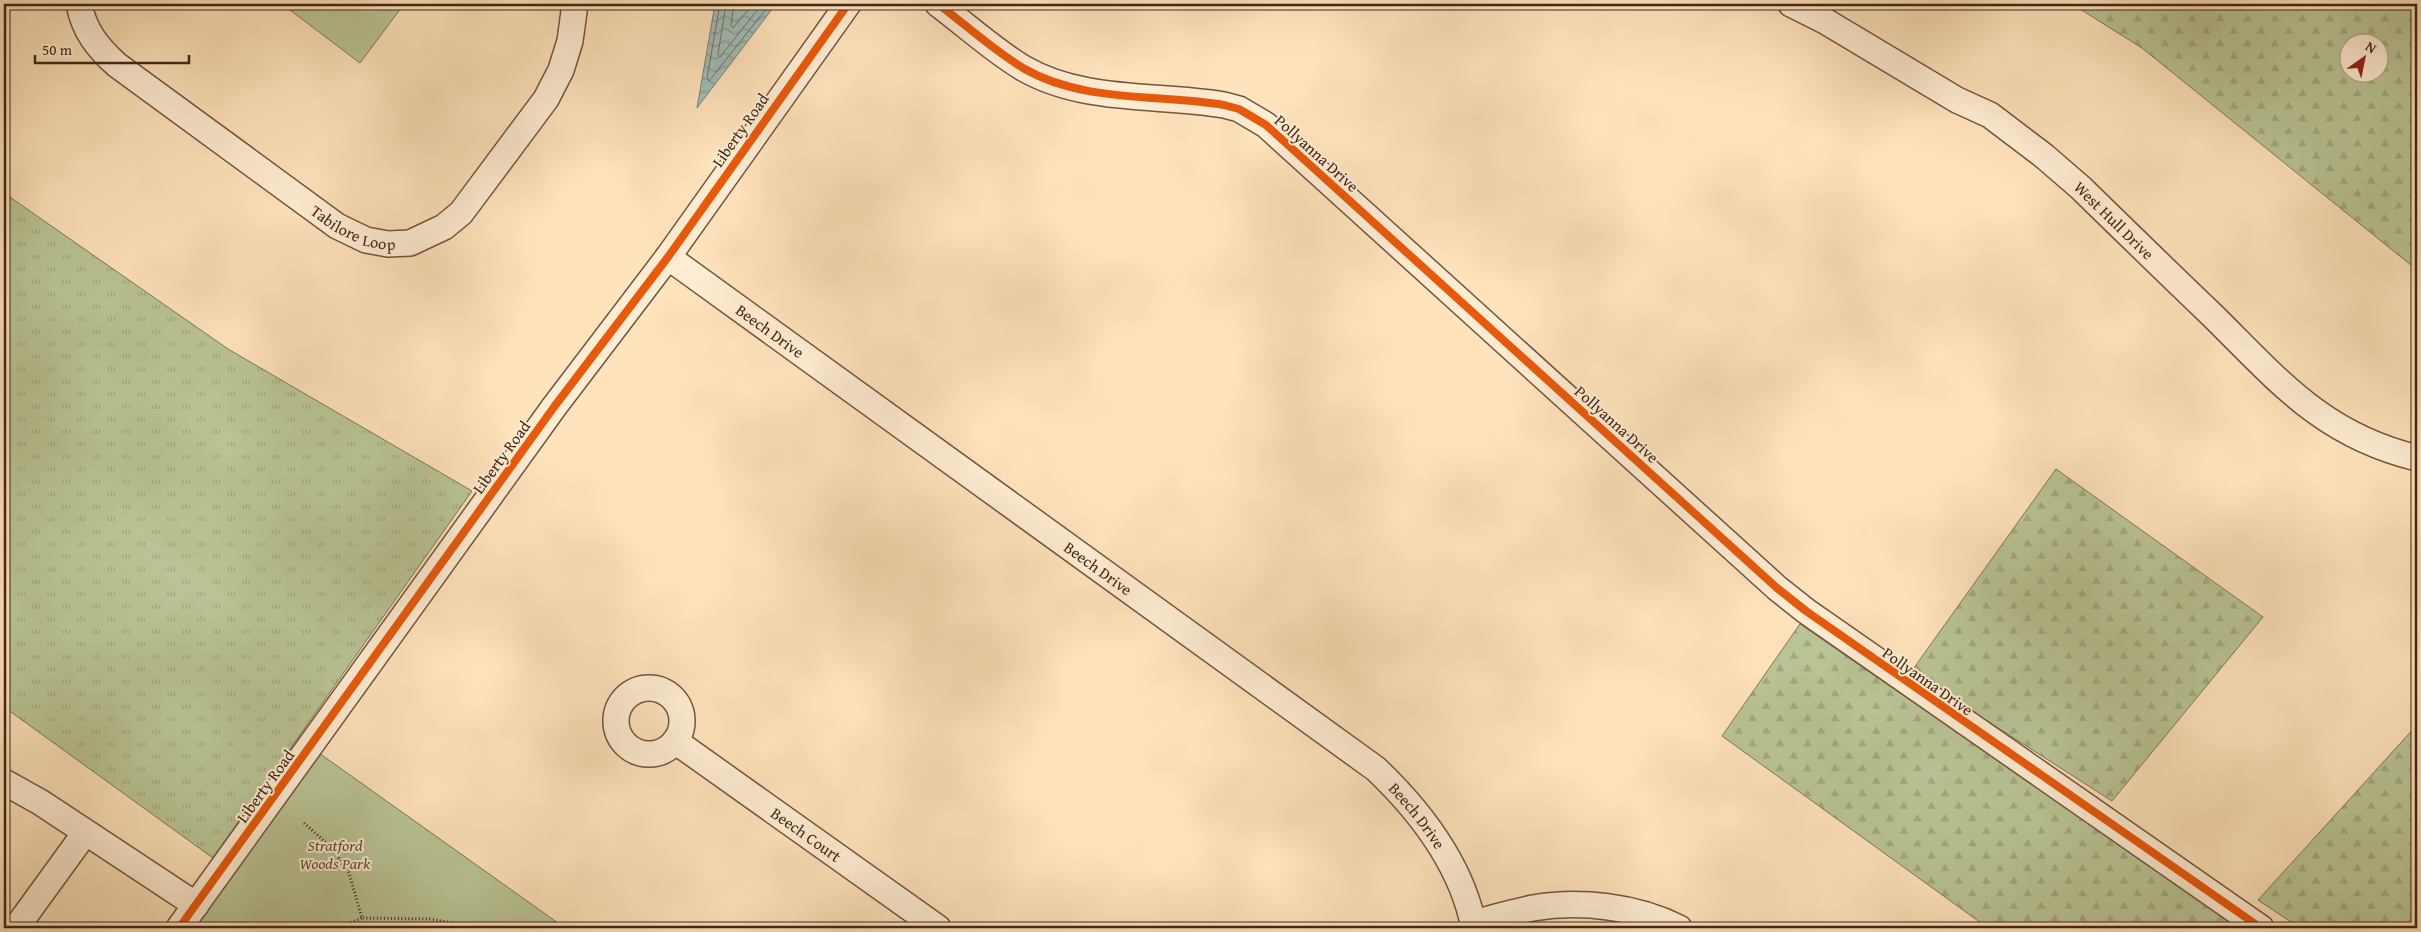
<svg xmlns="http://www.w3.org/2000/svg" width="2421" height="932" font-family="'Gentium Book Plus',serif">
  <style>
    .grass { fill: url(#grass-tufts); stroke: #7d7657 }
    .forest { fill: url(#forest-firs); stroke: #7d7657; fill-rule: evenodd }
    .park { fill: #bac596; stroke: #7d7657 }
    .water { fill: url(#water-waves); stroke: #7a8177 }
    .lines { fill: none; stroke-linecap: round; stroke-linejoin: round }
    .shore { stroke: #707268; stroke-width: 1 }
    .minor-casing { stroke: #705541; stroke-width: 28 }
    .path { stroke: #402618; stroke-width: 3; stroke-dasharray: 1 2.5; stroke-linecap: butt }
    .minor { stroke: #ffedd3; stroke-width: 25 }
    .cycleway-casing { stroke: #ffedd3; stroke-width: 11 }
    .cycleway { stroke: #e8590c; stroke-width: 8 }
    .labels { text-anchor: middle; stroke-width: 4; stroke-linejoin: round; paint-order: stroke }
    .street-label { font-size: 16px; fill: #402618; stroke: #ffedd3 }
    .park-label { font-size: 16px; font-style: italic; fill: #5e4e38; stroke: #ffedd3 }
  </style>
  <defs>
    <pattern id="grass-tufts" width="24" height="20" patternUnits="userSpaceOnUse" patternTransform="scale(1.25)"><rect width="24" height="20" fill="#bac596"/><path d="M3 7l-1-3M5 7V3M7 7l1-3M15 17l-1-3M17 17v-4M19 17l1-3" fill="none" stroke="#a1a981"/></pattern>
    <pattern id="forest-firs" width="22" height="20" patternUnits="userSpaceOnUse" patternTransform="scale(1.25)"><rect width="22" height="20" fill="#bac596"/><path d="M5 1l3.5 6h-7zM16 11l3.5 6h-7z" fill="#a1a981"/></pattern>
    <pattern id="water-waves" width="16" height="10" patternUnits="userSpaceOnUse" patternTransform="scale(1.25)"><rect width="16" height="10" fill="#a1bdb7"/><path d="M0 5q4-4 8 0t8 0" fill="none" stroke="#859994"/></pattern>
  </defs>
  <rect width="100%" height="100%" fill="#ffe3bc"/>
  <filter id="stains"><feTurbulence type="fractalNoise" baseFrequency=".004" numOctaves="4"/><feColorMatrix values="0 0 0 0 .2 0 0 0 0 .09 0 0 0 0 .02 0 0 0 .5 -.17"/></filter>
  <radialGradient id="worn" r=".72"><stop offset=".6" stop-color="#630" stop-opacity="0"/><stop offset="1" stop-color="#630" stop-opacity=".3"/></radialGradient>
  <path class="grass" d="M4,193L228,349L472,491L213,858L4,707Z"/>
  <path class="forest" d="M2072,4H2417V270L2142,48ZM2348,42H2378V72H2348Z
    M2056,469L2263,617L2112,801L1911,672Z
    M1800,624L2240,928H1988L1722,736Z
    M2417,725V928H2300L2258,900Z"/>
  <path class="park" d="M282,4H404L360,63Z
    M319,753L565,928H191Z"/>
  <path class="water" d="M715,4H776L697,108Z"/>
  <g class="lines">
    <path class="shore" d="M720,4L707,78L709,81L770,4
      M726,4L718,54L720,57L762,4
      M734,4L731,25L733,28L753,4"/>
    <defs>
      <g id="minor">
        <path id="s1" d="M79,4C84,31 98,48 117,65L337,226L366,240L388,244L410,243L444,227L461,213L546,99L561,70L570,41L575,4"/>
        <path d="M938,4C966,25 993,50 1023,68C1083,103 1158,94 1224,105L1239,109L1266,125L1777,588L1806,611L2261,928"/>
        <path id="s2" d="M1791,4L1825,21L1957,100L1990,115L2044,156L2081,188C2124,230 2168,273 2212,315C2278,380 2322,435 2417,458"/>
        <path id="s3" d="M668,257L1376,769C1421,812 1462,865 1474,928"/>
        <circle cx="649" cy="721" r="33"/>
        <path id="s4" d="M675,741L938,928"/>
        <path d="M4,782L40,802L196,905"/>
        <path d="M1473,923C1493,918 1513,912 1533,908C1580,900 1635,906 1679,928"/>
        <path d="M16,928L85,833"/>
        <path d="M179,928L554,407L668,257L848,4"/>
      </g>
    </defs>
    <use href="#minor" class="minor-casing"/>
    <path class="path" d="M304,823L332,848L349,873L362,918L430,919L479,928
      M338,928L362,918"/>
    <use href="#minor" class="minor"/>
    <defs>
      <path id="cycleway" d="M938,4C966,25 993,50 1023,68C1083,103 1158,94 1224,105L1239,109L1266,125L1777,588L1806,611L2261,928
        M179,928L554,407L668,257L848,4"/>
    </defs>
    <use href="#cycleway" class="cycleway-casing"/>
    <use href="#cycleway" class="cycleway"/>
  </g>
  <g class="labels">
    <g class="street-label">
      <text transform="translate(740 130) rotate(-55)" y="6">Liberty Road</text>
      <text transform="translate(1317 153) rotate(42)" y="6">Pollyanna Drive</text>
      <text dy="6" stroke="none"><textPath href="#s2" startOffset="391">West Hull Drive</textPath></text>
      <text dy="6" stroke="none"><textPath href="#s1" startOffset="362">Tabilore Loop</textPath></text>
      <text dy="6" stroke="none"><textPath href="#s3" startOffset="126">Beech Drive</textPath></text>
      <text transform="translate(1617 424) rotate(42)" y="6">Pollyanna Drive</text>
      <text transform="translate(501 457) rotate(-54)" y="6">Liberty Road</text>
      <text dy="6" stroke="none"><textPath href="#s3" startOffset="531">Beech Drive</textPath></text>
      <text transform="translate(1928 681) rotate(35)" y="6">Pollyanna Drive</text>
      <text transform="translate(265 786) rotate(-54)" y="6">Liberty Road</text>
      <text dy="6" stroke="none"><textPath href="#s3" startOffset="936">Beech Drive</textPath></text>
      <text dy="6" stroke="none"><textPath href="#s4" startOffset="161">Beech Court</textPath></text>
    </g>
    <g class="park-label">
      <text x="335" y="851">Stratford<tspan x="335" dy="18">Woods Park</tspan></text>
    </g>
  </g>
  <rect width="2421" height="932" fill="none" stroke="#ffe3bc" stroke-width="20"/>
  <rect x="5" y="5" width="2411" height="922" fill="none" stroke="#402618" stroke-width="2.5"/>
  <rect x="10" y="10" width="2401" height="912" fill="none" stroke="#402618"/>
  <g transform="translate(2364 58) rotate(33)"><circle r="24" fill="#ffedd3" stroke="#b39d88"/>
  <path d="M0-4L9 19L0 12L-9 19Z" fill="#8f2418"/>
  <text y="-8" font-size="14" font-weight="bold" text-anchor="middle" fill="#402618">N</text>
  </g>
  <path d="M35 55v8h154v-8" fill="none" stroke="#402618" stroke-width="2.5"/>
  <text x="42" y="55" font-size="15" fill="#402618" stroke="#ffedd3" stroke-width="4" paint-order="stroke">50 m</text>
  <rect width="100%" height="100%" filter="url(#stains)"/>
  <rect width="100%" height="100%" fill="url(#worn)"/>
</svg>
